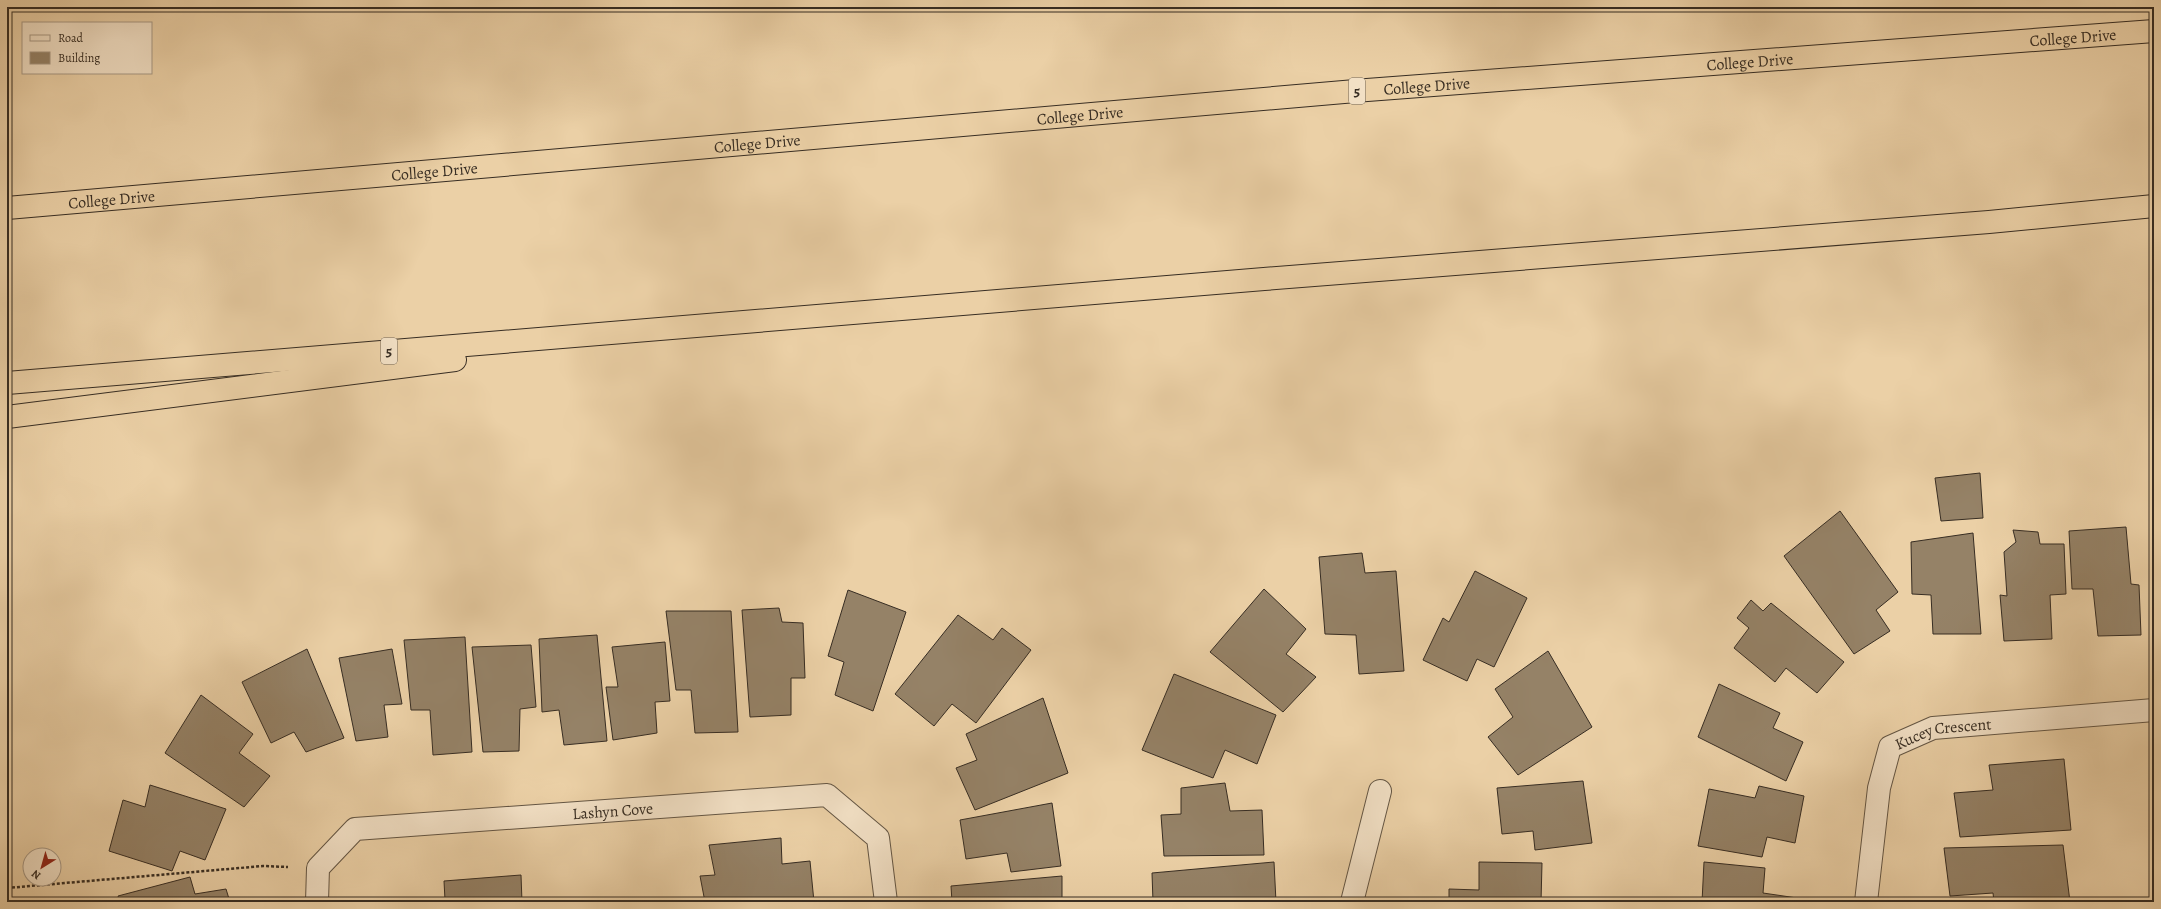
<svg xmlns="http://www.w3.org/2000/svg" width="2161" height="909" font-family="Alegreya,serif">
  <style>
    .building { fill: #958267; stroke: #372d23 }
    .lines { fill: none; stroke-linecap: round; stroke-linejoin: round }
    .street-casing { stroke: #645644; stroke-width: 24 }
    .highway-casing { stroke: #372d23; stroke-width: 24 }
    .path { stroke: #372d23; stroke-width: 2.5; stroke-dasharray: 3 2; stroke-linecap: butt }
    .street { stroke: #f2e0c5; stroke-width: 22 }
    .highway { stroke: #ebd0a6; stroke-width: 22 }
    .labels { text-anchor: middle; stroke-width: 3.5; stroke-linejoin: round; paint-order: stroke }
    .shield { fill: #f2e0c5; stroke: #6f6354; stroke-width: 1 }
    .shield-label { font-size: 15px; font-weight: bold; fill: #372d23 }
    .street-label { font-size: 16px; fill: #372d23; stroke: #f2e0c5 }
  </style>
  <rect width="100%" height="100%" fill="#ebd0a6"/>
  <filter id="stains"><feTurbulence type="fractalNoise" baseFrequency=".005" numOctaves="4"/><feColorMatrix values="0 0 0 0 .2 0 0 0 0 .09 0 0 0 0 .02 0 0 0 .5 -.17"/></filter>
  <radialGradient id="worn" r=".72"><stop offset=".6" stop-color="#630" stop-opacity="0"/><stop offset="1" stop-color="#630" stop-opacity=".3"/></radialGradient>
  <path class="building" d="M1980,473L1983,518L1941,521L1935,478Z
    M1840,511L1898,592L1876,610L1890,631L1854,654L1784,556Z
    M2126,527L2131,584L2139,585L2141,635L2098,636L2093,589H2072L2069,531Z
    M2013,530L2038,532L2040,544H2064L2066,594L2050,595L2052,639L2004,641L2000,595L2007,596L2004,552L2016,542Z
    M1973,533L1981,634H1933L1931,595L1912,594L1911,542Z
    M2152,533H2154V565Z
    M1362,553L1365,573L1396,571L1404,671L1359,674L1356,635L1325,634L1319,557Z
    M1475,571L1527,598L1494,667L1477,659L1467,681L1423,660L1443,618L1449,622Z
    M1264,589L1306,629L1286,654L1316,677L1283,712L1210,652Z
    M848,590L906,612L873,711L835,695L844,662L828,656Z
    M1751,600L1763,611L1771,603L1844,662L1817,693L1786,668L1775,682L1734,648L1749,628L1737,618Z
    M779,608L782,622L803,623L805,678H791V715L750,717L742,610Z
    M666,611H731L738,732L695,733L691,690H676Z
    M958,615L993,640L1002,628L1031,650L976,723L952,704L934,726L895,694Z
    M597,635L607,741L564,745L559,710L542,712L539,639Z
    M465,637L472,752L433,755L430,710H411L404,640Z
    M665,642L670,701L655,702L657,733L613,740L606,687H618L612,647Z
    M531,645L536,707L520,709L519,751L483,752L472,647Z
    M307,649L344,738L306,752L294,732L271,743L242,682Z
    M392,649L402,704L384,705L388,737L356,741L339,658Z
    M1548,651L1592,727L1518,775L1488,737L1513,717L1495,689Z
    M1174,674L1276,715L1257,764L1225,750L1213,778L1142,750Z
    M1719,684L1780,713L1773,728L1803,742L1786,781L1698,737Z
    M201,695L253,734L239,753L270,776L244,807L165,753Z
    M1043,698L1068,773L975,810L956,768L977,760L966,734Z
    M2064,759L2071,830L1960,837L1954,793L1993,790L1989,765Z
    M1583,781L1592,843L1535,850L1533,831L1502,834L1497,788Z
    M1225,783L1230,811L1262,810L1264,855L1164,856L1161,815L1181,814V788Z
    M150,785L226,809L205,860L180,851L172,871L109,851L123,800L145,807Z
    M1759,786L1804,796L1795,843L1767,837L1762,857L1698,846L1709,789L1755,798Z
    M1052,803L1061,866L1011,872L1007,853L966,859L960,820Z
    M781,838L782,864L810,861L814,902H705L700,876L715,875L709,845Z
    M2063,845L2070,902H1994L1993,893L1950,896L1944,848Z
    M1274,862L1276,902H1153L1152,873Z
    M1479,862L1542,863L1541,902H1449V889L1479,890Z
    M1704,862L1765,868L1763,893L1797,898L1796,902H1702Z
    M521,875L522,902H413L445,900L444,881Z
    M1062,876V902H952L951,886Z
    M190,877L195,894L226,889L230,902H120L118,896Z"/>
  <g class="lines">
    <defs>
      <g id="street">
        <path id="s1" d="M317,902L318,868L355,829L827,795L878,838L886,902"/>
        <path d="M1352,902L1380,791"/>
        <path id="s2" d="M1866,902L1879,788L1890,747L1933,728L2154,710"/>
      </g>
      <g id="highway">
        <path id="s3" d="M7,208L1367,90L2154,31"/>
        <path d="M7,383L1264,279L1989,222L2154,206"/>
        <path d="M7,417L455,360"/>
      </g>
    </defs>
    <use href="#street" class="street-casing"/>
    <use href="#highway" class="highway-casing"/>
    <path class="path" d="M7,888L263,866L288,867"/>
    <use href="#street" class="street"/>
    <use href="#highway" class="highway"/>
  </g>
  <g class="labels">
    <g class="shield">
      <rect x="1349" y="78" width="16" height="26" rx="3"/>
      <rect x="381" y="338" width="16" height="26" rx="3"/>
    </g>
    <g class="shield-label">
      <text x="1357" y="96">5</text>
      <text x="389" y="356">5</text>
    </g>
    <g class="street-label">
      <text dy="6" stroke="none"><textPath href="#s3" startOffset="2073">College Drive</textPath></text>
      <text dy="6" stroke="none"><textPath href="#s3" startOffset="1749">College Drive</textPath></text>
      <text dy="6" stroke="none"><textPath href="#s3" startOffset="1425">College Drive</textPath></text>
      <text dy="6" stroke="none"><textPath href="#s3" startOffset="1077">College Drive</textPath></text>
      <text dy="6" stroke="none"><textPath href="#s3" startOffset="753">College Drive</textPath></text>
      <text dy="6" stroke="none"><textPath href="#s3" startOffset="429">College Drive</textPath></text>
      <text dy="6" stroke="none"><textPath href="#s3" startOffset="105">College Drive</textPath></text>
      <text dy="6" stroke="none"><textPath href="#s2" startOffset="213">Kucey Crescent</textPath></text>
      <text dy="6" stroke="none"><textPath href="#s1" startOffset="346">Lashyn Cove</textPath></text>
    </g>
  </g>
  <rect width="2161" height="909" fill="none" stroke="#ebd0a6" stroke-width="24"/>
  <rect x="8" y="8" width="2145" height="893" fill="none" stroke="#372d23" stroke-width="2"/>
  <rect x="12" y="12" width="2137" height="885" fill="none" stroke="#372d23"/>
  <rect x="22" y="22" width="130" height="52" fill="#f2e0c5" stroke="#a79884"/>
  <rect x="30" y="35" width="20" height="6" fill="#f2e0c5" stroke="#a79884"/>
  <text x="58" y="42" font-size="12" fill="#372d23">Road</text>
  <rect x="30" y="52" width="20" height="12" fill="#958267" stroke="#a79884"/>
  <text x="58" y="62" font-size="12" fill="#372d23">Building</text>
  <g transform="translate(42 867) rotate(217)"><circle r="19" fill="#f2e0c5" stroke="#a79884"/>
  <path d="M0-3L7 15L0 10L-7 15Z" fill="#8f2418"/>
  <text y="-6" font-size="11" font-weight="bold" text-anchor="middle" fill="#372d23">N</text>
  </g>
  <rect width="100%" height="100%" filter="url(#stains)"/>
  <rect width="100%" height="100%" fill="url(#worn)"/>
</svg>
